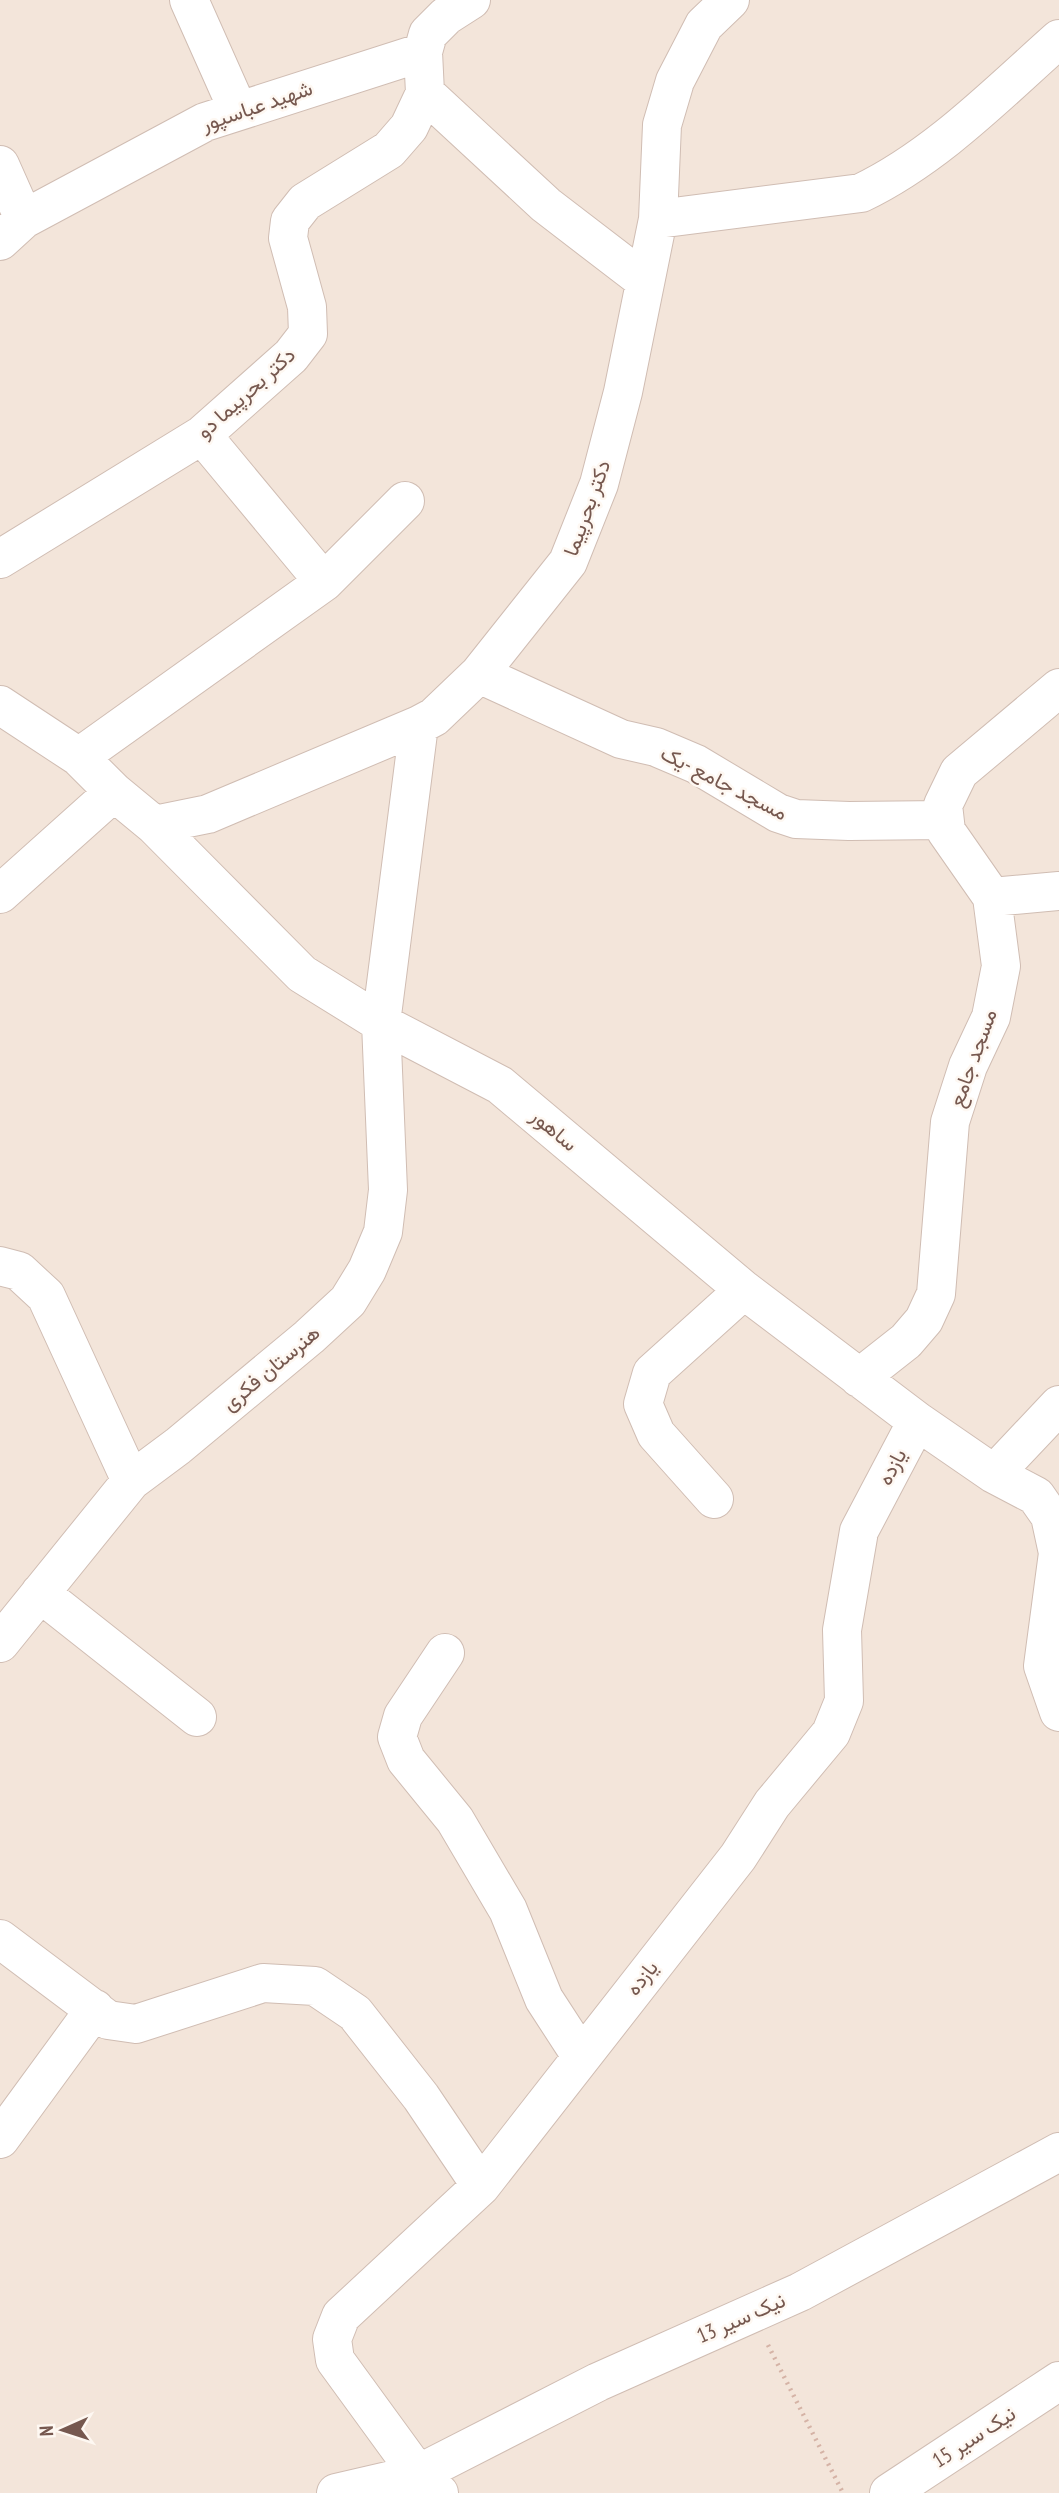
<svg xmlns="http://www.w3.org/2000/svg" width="1059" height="2493" font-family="'PT Sans Narrow',Vazirmatn,sans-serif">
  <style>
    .residential { fill: #f3e5da }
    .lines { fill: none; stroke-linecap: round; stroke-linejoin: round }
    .minor-casing { stroke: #d0bdb3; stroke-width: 40 }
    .path { stroke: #d5b3a6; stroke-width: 4.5; stroke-dasharray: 2 5; stroke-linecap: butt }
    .minor { stroke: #fff; stroke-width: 38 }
    .labels { text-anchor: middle; stroke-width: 5; stroke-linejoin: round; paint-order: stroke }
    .street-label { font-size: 21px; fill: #76584f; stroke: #fef8f2 }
  </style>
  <rect width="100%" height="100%" fill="#fcf3eb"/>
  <path class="residential" d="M0,0H1059V2493H0Z"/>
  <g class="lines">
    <defs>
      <path id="minor" d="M189,0L238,110
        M425,93L546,205L645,281
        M0,165L24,219L0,241
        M24,219L205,122L423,52
        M658,219L861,193C936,157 997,94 1059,39
        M202,435L324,582
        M0,559L202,435L291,356L308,334L307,307L288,238L290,221L305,202L389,150L409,127L425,93L423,52L428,34L446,16L471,0
        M479,674L621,739L656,747L696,764L778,813L796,819L849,821L943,820
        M0,705L79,757L114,792L0,894
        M79,757L324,582L405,501
        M114,792L154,825L302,974L381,1023L500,1085L744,1290L917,1421L994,1474L1036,1496L1050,1516L1058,1553L1043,1666L1059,1712
        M154,825L208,814L419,725
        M992,897L1059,891
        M0,1266L19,1271L46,1296L131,1481
        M859,1378L906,1341L924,1320L936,1294L950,1122L968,1066L991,1017L1001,966L992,897L946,831L943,805L959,772L1059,688
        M994,1474L1059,1405
        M714,1499L656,1434L643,1404L652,1373L744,1290
        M40,1593L197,1717
        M0,1643L131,1481L178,1446L309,1337L348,1301L367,1270L383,1232L388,1190L381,1023L419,725L434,717L479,674L568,562L599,484L623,392L658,219L662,125L675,81L704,25L730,0
        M445,1653L403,1716L397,1737L406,1760L455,1820L508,1910L544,1999L581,2056
        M0,1939L108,2020L136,2024L263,1983L315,1986L355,2013L421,2097L481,2186
        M0,2139L95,2009
        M336,2493L418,2474L598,2382L800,2292L1059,2152
        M439,2493L418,2474L335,2360L332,2339L341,2316L481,2186L738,1857L772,1804L831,1733L844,1701L842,1630L859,1531L917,1421
        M889,2493L1059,2381"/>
    </defs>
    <use href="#minor" class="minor-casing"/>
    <path class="path" d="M768,2345L843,2493"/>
    <use href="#minor" class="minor"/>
  </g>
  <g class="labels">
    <g class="street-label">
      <text transform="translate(257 106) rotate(-19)" y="7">شهید عباسپور</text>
      <text transform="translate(246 393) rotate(-42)" y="7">دکتر بحرپیما دو</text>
      <text transform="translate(587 508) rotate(-70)" y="7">دکتر بحرپیما</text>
      <text transform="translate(724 783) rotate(27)" y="7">مسجد جامع -یک</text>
      <text transform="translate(973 1058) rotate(-70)" y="7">مسجد جامع</text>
      <text transform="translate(554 1130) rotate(40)" y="7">ساهور</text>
      <text transform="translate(271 1368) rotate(-40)" y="7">هنرستان فکری</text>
      <text transform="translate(892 1467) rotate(-62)" y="7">یازده</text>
      <text transform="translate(642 1978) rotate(-52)" y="7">یازده</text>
      <text transform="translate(741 2318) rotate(-24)" y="7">نیک سیر 13</text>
      <text transform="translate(974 2437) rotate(-33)" y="7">نیک سیر 15</text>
    </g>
  </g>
  <g transform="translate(63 2430) rotate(267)" stroke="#fef8f2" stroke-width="5" paint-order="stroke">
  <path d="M0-5L12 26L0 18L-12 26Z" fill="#76584f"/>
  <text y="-10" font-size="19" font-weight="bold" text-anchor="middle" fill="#76584f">N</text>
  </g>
</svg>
